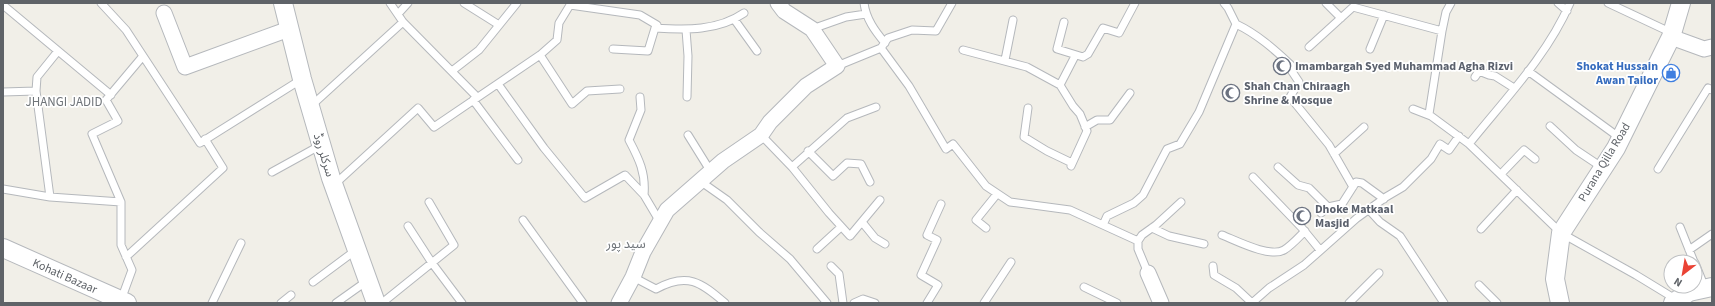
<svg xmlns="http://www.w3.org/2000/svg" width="1715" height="306" font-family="'Source Sans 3','Noto Sans Arabic',sans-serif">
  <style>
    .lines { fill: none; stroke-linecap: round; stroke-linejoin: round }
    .service-casing { stroke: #b5b8bc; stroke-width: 9 }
    .minor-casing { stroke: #b5b8bc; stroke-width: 17 }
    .tertiary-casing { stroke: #b5b8bc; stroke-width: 20 }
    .service { stroke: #fff; stroke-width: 7 }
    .minor { stroke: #fff; stroke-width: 15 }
    .tertiary { stroke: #fff; stroke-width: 18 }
    .labels { text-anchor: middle; stroke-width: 3.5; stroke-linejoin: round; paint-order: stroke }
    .worship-label { font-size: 12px; font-weight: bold; fill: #5b616d; stroke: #fff; text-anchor: start }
    .shop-label { font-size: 12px; font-weight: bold; fill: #366cbe; stroke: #fff; text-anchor: end }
    .street-label { font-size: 12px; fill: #5f6368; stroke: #fff }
    .neighbourhood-label { font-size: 13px; fill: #70757a; stroke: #fff }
  </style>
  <rect width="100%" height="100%" fill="#f1efe8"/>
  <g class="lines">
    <defs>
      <path id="service" d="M101,3L126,30L200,143L302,79
        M390,3L403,22L477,97
        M464,3L499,25
        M864,3C866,19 875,31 885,43
        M1224,3L1228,8L1236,24C1257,34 1274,49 1291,65V70L1299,82L1290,97L1329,145L1353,187
        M1326,3L1341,18
        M1558,3L1567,11
        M1608,3L1672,33
        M3,5L111,95
        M398,14L408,3
        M734,19L757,51
        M1064,22L1057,49L1083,57L1088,54L1103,28L1119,33L1135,3
        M812,29L846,17L866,14
        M686,30L688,56L687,97
        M1309,47L1353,7L1442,31
        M881,48L909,86L946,149L953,144L986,186L1010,202L1070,210L1138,241
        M613,49L648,51L655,28
        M1370,49L1384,15
        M963,50L1027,67L1060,85L1073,106L1080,114L1087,131L1071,166
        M540,55L572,104L587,91L620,89
        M1005,60L1013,20
        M837,66L881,48L888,38L912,30L936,31L952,3
        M452,71L479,50L517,3
        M1528,71L1620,138
        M1475,77L1479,71L1489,75L1495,76L1514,88
        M498,84L544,148L585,198L625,175L644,195L660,222
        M1060,85L1075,56
        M3,92L36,91
        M640,97L641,110L629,140C639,159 646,173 644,195
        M473,100L518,160
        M311,106L403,22
        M1028,108L1024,137L1047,151L1072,163
        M1413,109L1431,116L1469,144L1561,233L1636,275L1677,300
        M1429,114L1442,31L1446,12L1451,3
        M1550,126L1576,150L1603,168
        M1085,127L1097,120H1110L1130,93
        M688,135L711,172
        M761,135L792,167L829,213L850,236L880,200
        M1469,144C1505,99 1547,56 1570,3
        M808,151L833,176L847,163L861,164L870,182
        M1334,154L1364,127
        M792,167L847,118L876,107
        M1278,167L1298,185L1309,188L1328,207
        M1658,169L1708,88L1712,90
        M272,172L321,145
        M1501,174L1524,150L1535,159
        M1253,177L1302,228L1320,250
        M700,181L727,200L759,232L790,259L827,303
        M335,184L418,108L434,127L540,55L557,40L559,23L570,5L640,15L657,25L655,28C686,30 718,31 744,13
        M3,189L50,197L121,202
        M50,197L36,91L37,77L58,51
        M1369,210L1380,222L1400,236L1444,303
        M1321,213L1328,207L1342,204L1356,182L1362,183L1384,199
        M523,220L583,303
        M862,222L875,238L885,244
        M1103,225L1107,216L1134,203L1143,195L1167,149L1180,144L1199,112L1236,24
        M408,226L432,263L462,303
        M1680,227L1694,262
        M986,228L976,220L997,194
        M1152,228L1169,236L1204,244
        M1481,229L1517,190
        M1222,235C1237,241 1270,258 1284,250C1291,246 1299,237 1305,231
        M817,249L841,227
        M1689,250L1712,234
        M126,257L223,168L205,139
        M1695,263L1705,288
        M831,266L839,274L843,303
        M1213,266L1214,275L1236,288L1252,303
        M1148,273L1138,249V241L1142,235L1156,225L1181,202
        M633,277L656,289C687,272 701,282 725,303
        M313,282L356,250
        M1479,285L1497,303
        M1084,287L1117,303
        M121,300L132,270L121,245V202L92,134L118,121L106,100L143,56
        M212,303L241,243
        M281,303L291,295
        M336,303L367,281
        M382,303L454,245L429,202
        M854,303L863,299L875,303
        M927,303L938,285L921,275L937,240L927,235L941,204
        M984,303L1011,262
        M1252,303L1269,288L1304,265L1357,218L1386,197L1403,187L1431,159L1440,144L1449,150L1459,136
        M1349,303L1379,273"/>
      <path id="minor" d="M164,13L185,67L289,29
        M1671,37L1704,49L1712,47
        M1148,273L1161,303
        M619,303L633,277L643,252L667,210L723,161L761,135L770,122L806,86L837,66L812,29L784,11L778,3"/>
      <path id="tertiary" d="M283,3L302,79L331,178L376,303
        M3,248L127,303
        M1560,303L1555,279L1561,233L1616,148L1671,37L1681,3
        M1673,303L1689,292L1712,287"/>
    </defs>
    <use href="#service" class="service-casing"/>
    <use href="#minor" class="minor-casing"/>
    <use href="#tertiary" class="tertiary-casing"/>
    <use href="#service" class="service"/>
    <use href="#minor" class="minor"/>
    <use href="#tertiary" class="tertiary"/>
  </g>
  <defs>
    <symbol id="mosque-ring" viewBox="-11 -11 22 22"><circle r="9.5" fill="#fff" stroke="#6b7280" stroke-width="1.5"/><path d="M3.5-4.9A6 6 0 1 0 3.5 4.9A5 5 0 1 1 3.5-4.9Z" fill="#6b7280"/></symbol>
    <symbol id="shop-ring" viewBox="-11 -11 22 22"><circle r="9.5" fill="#fff" stroke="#3f7fe0" stroke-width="1.5"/><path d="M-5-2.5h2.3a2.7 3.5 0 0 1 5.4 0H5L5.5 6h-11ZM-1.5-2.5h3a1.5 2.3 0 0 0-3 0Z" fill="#3f7fe0"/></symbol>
  </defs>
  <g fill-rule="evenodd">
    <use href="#mosque-ring" x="1272" y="56" width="20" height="20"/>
    <use href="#shop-ring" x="1661" y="63" width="20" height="20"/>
    <use href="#mosque-ring" x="1221" y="83" width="20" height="20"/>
    <use href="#mosque-ring" x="1292" y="206" width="20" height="20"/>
  </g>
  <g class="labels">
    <g class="worship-label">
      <text x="1295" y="70">Imambargah Syed Muhammad Agha Rizvi</text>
      <text x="1244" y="90">Shah Chan Chiraagh<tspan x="1244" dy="14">Shrine &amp; Mosque</tspan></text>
      <text x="1315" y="213">Dhoke Matkaal<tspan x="1315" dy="14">Masjid</tspan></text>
    </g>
    <g class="shop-label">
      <text x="1658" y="70">Shokat Hussain<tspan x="1658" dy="14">Awan Tailor</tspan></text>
    </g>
    <g class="street-label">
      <text transform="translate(324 155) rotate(73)" y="4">سرکلر روڈ</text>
      <text transform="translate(1604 162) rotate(-59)" y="4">Purana Qilla Road</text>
      <text transform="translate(65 276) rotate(24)" y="4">Kohati Bazaar</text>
    </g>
    <g class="neighbourhood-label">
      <text x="64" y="106">JHANGI JADID</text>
      <text x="626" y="248">سید پور</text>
    </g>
  </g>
  <rect width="1715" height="306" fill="none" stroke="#5f6368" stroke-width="8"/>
  <g transform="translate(1683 274) rotate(211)"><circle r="19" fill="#ffffff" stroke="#bfc1c3"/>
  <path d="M0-3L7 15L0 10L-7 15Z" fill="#ea4335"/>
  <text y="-6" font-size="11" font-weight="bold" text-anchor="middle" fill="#5f6368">N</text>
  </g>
</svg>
